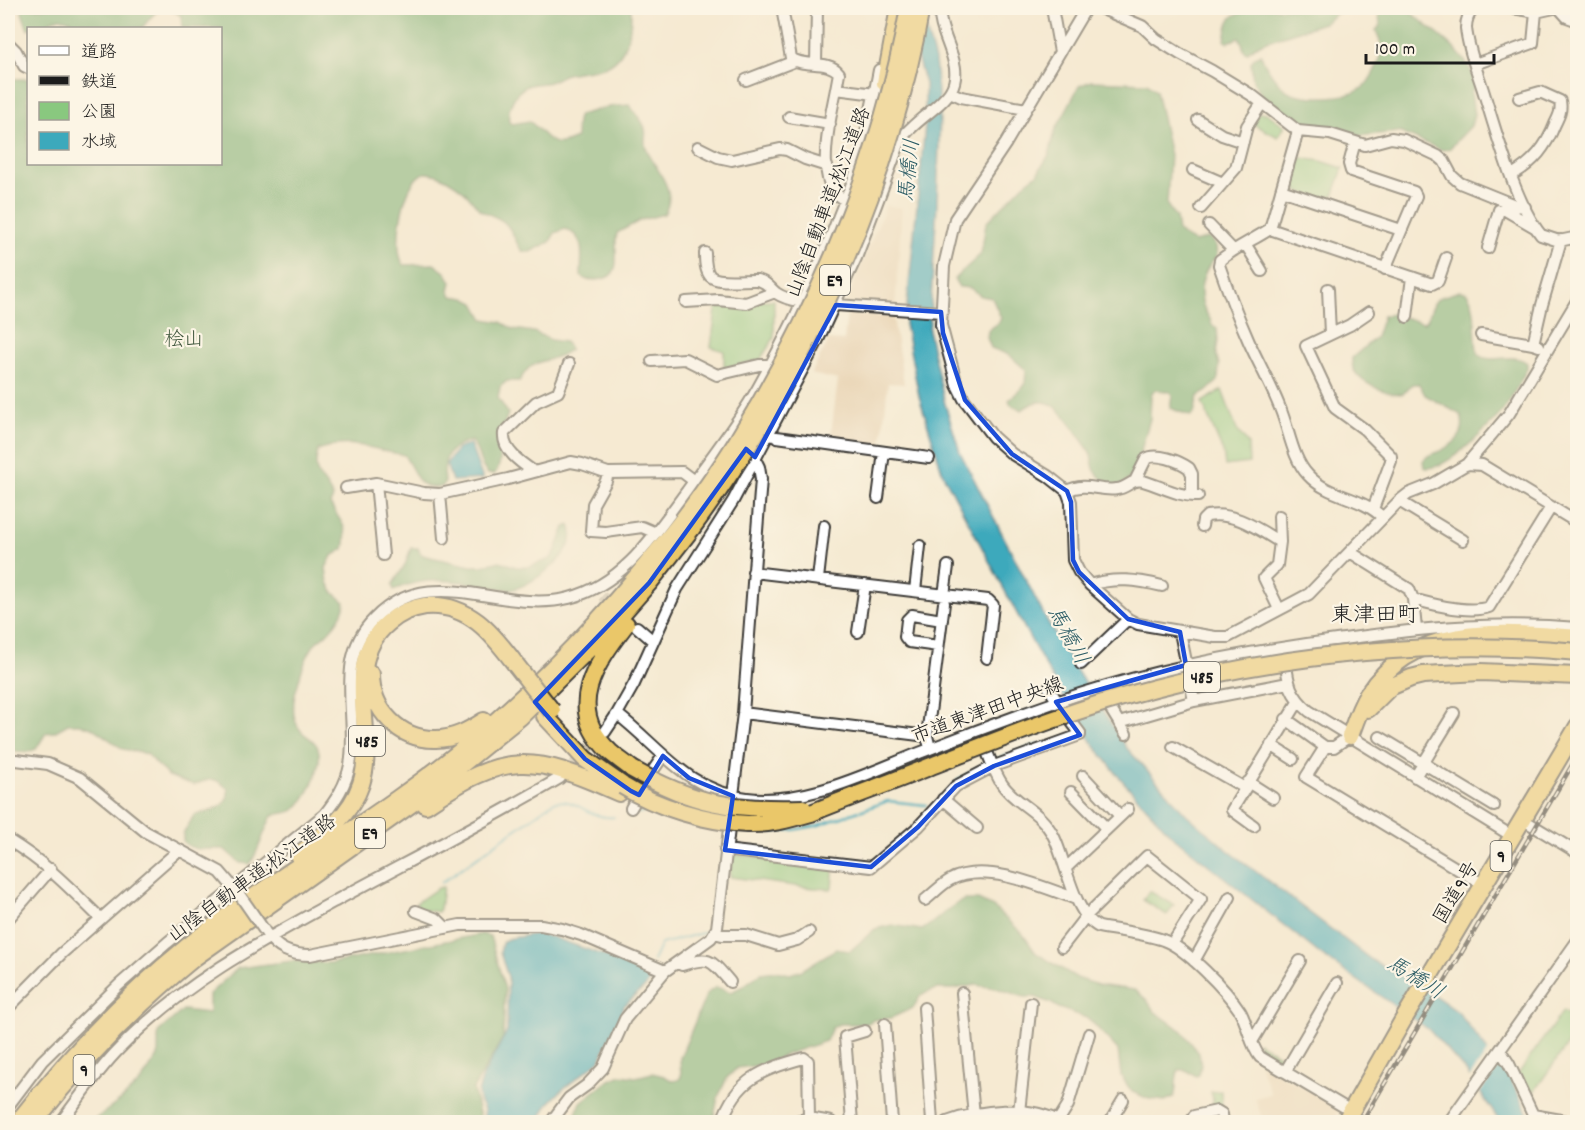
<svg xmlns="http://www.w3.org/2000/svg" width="1585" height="1130" font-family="Dekko,'Klee One',sans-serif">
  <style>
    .built { fill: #ebd8ba }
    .green { fill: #89c87f; stroke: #52724e; stroke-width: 1.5 }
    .forest { fill: #6eac6e; stroke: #456445; stroke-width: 1.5 }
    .water { fill: #3ca9bc; stroke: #2c626c; stroke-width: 1.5 }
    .pier { fill: #f5ead2 }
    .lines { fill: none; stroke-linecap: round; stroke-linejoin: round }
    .stream { stroke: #3ca9bc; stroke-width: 2 }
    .minor-tunnel { stroke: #cac1ae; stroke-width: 10; stroke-dasharray: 10 5; stroke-linecap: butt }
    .minor-casing { stroke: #3d3b37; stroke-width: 14 }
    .highway-casing { stroke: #3d3b37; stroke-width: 20 }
    .minor { stroke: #fff; stroke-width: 10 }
    .highway { stroke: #eac769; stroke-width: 16 }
    .rail-casing { stroke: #1c1c1c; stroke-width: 4.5 }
    .rail { stroke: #fcf5e5; stroke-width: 2; stroke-dasharray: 7; stroke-linecap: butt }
    .minor-bridge-casing { stroke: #3d3b37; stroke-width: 14; stroke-linecap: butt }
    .highway-bridge-casing { stroke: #3d3b37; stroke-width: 20; stroke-linecap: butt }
    .minor-bridge { stroke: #fff; stroke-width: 10 }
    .highway-bridge { stroke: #eac769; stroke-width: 16 }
    .marked { fill: none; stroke: #1d4ed8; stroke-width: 4.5; stroke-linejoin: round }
    .labels { text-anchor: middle; stroke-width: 4.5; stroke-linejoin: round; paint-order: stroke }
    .shield { fill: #fcf5e5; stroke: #5f5d58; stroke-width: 1.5 }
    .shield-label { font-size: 18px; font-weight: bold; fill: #1c1c1c }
    .street-label { font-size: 20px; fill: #1c1c1c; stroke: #fcf5e5 }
    .park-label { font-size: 20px; fill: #42583f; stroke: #fcf5e5 }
    .water-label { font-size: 21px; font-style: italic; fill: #2a5b64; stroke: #fcf5e5 }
    .quarter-label { font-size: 22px; fill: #1c1c1c; stroke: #fcf5e5 }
  </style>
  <rect width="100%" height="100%" fill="#fcf5e5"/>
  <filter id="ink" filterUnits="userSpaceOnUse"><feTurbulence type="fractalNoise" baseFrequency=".0167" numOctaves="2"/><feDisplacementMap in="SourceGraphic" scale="12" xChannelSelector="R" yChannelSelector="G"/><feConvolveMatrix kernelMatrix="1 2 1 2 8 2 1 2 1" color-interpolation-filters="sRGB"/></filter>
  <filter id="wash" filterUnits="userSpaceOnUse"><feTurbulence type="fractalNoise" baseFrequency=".008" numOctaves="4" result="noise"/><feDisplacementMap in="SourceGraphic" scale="24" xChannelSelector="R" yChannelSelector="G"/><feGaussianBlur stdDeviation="1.35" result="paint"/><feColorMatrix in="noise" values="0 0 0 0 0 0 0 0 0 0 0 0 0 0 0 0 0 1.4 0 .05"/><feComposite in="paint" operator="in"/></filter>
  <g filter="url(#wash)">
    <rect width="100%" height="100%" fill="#f5ead2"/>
    <path class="built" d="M886,205L902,208L895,306L846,303Z
      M847,313L893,318L904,384L888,383L881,448L830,442L838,380L811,374L829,340L844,341Z
      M1259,1063L1340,1109L1332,1122H1263L1255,1098L1271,1094Z"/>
    <path class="green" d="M1258,113H1266L1285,126L1278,137L1253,124Z
      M1296,157L1321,161L1343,168L1333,196L1322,198L1323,201L1286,186Z
      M774,300V338L760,360L724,368V351L711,347L716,310L720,302Z
      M1222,390L1237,430L1248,444L1249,463L1225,466L1223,452L1202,402Z
      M731,854L834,866L832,887L831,889C797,888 763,881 730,877Z
      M443,887L440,909L438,912L419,909L416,903L438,888Z
      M1149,891L1174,905L1167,915L1143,900Z
      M1563,1011L1577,1022V1031L1530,1097L1518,1074Z
      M1258,1042L1289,1061L1285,1067L1259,1050Z
      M1221,1091L1222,1109H1212L1213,1099L1211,1092Z"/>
    <path class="forest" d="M23,8H631C632,29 627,59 604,67C591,71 579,71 567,74C561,75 556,80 550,82C543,84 534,83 527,86C514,92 507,109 509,122L512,124L529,121C548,135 549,152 576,138C577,129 575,122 579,115L608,107L629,105C634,112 644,121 645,129C647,136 643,142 646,148C655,170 679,190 664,214L641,220L617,233C612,258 628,282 587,280L581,276C581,255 587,237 565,229L555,233L550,242L530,252L522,251C515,242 513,231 505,223C499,217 488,215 481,210C475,206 471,198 466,193C456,184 438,172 425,173C403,177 391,251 404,265L434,264L446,273L451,282L449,290L452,296L465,298L475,303L484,319L501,322L513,329L534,332L551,340L565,342L570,349C559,361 540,358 529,368C525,371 522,377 520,381H507L500,387L498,398L508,413C506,421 501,429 500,436C498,450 504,461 495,474H488C478,465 480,450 471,441C447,447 442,459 445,482L442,487H428L420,483L404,455C372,450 351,437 318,450C311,480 324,475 333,498L330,504C341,523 349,526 344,549L332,556L326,568L328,582L333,592L345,602C344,614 336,624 327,633C323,638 317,640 314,645C306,657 301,671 298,684C293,699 290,719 302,732C308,738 315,740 318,748C324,764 307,801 294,810C288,814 278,813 272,816C263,832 260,849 250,864L240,863L224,849C209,848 195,853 183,842V834L194,815C209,810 230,810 228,789C214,776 211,778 194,785L168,776L147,754L123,749L94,729L80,724H68L54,732L46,733L36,749L27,752L8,751V79H28V164H220V28H182L181,16C161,1 155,12 142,28H82L72,21L60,18L50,21L45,28H28V30L22,13Z
      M1249,8H1344L1324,23L1264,42L1254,47L1247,53L1244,51L1242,43L1239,38L1228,42L1225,41C1227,25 1228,13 1246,12Z
      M1373,8H1404L1407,9C1431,31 1469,51 1476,85L1471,92L1474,115L1471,126L1449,149L1442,150L1399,132L1359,136L1332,126L1319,128L1301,124L1264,98L1253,81L1251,63L1254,57L1261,54C1264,65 1280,89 1292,93C1309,99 1346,99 1361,89C1367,85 1372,76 1375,70C1379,63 1382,56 1382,48C1381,43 1378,36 1376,30L1380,26L1379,13Z
      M1091,81L1147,83L1156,90L1170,155L1167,205L1176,218L1178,231L1185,237L1194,242L1209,238L1216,246L1217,256C1203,270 1197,289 1204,308C1206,315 1211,317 1212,325L1217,328L1218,341L1216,354L1219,364L1218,381L1206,392L1198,396L1194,414L1190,416L1170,408L1172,395L1170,392L1155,390L1151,394L1150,419L1134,475L1121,486L1102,484L1103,480C1092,470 1094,468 1091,455C1089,449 1083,442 1079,436C1065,415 1049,388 1022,410L1011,405L1009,400L1025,385L1026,370L1009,355L991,348L987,338L988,331L999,322L1001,318L992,298L981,296L970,288L959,287L954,279L981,254L986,223L1023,185L1037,174L1049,155L1055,131L1079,86Z
      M1459,291L1466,292C1479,307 1473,336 1478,355C1493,365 1513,351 1527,363V369C1520,381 1512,398 1504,409C1493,424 1442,475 1424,467L1423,461L1426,457C1446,449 1469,440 1461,415L1425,395L1419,384H1412L1403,394C1385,394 1349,381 1352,358L1376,337L1383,316L1393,314L1423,323L1427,321C1430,314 1432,302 1439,298C1445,295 1453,294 1459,291Z
      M570,525C582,551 532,586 510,590C469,584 434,572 394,590L392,585L405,565L411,548H418L421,554L426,556L471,566H482L500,561L516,567H528L550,559L555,552L565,527Z
      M964,900H978L993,907L1022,933L1036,953L1077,978L1098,985L1135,990L1147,1000L1154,1011L1181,1030L1199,1053L1201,1065L1199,1075L1196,1076L1186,1070H1179C1174,1079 1178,1088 1174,1097L1165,1101L1149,1099L1132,1092L1121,1076L1118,1050L1089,1019L1059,1008L1051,1003L1035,997H1024L996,988L975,985L954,989H936L921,995L913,1008L891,1018L873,1020L866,1024H839L832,1028L826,1041L787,1054L763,1065L737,1068L727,1078L718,1097L713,1122H579L576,1113L581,1102L608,1081L621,1075L636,1077L652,1073L664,1076L673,1081L678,1080L681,1077L680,1058L707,993L716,987L731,992L743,986L761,973L776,971L790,974L802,970L836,949L850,951L875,929L892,925L922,930C937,921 947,907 964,900Z
      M482,934L490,936L505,989L503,1038L473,1089L480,1117L479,1122H91L121,1100L141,1081L158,1056V1032L183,1010L209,1013V994L238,968L292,961L332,963Z"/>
    <path class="water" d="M883,8H916L923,18L935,60L940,113L937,206L929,334L945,404L960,452L1045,617L1073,665L1126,747L1186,814L1229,851L1373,961L1424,988L1458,1012L1505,1073L1507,1072L1532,1122H1500L1465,1070L1429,1030L1321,955L1171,835L1120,778L1094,745L1076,719L1033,644L943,474L919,396L905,324L925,125V84L916,54L904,28Z
      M470,444L483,479L452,481L446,464L457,449Z
      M535,934L552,937L649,971L650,977L647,985L624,1006L600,1060L562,1090L548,1104L538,1122H484V1110L479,1100L478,1092L483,1076L507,1031L508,977L500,953L502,943L507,939Z"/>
    <path class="pier" d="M1491,1047L1502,1062L1478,1095L1468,1080Z"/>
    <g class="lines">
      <path class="stream" d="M975,19V8
        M994,760L1039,744
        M957,780L989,762
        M631,814L644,812
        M657,814L686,823L712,828
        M763,832L793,830L816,826L888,801L926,805
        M441,883L554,802C578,797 589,820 614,817
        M653,961L661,944L710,931L717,888"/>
    </g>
  </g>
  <g filter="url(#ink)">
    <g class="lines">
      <path class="minor-tunnel" d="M602,596L616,609
        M563,775L602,734"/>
      <defs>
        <path id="minor" d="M782,8L791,58C803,68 828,59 839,73L836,89
          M1052,8L1060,52
          M1086,8L1006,143L955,219L944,266L941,325L957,385L964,399L993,437L1012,454L1048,476L1067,491L1071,502L1073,560L1079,572L1090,585L1128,619L1138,624L1215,637H1228L1309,594L1399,501L1408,494L1433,484L1467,464L1482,465L1578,523
          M1100,8L1142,26L1156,39L1180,54L1212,71L1253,96L1298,131
          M1474,8C1469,13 1466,20 1466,28C1468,49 1477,71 1483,90C1496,131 1515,203 1541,235L1559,241L1578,237
          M1512,8L1536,12L1554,8
          M1559,8L1567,17L1578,21
          M8,43L16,51L24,66L28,68
          M816,64L817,8
          M1475,64L1533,43L1536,12
          M746,80L795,61
          M950,92L961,97L1026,109
          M789,117L830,124
          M1198,120L1222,135L1243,142
          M1355,142L1349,164L1351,171L1414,192L1416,196L1385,269
          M698,147L718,157L732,160L780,149L787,150L805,159L827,166
          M1193,170L1223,183
          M1512,175C1534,162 1546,147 1555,124C1559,116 1562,110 1560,101L1540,92L1519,98
          M1281,190L1401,230
          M851,201C809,195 831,117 836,89L875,94
          M1201,208L1236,168L1247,126L1262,103
          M1209,225L1233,250
          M1270,229L1432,284L1438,281L1446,258
          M1246,245L1262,271
          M1488,248L1499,210H1505L1536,228
          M705,253C705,260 705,270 710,276C718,284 746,279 757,280C767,282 769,287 776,293C782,297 792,300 799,301
          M1328,289L1330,334
          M686,302L718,300L746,303L775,292
          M836,305L941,312
          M1369,312L1350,325L1306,346L1335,408L1364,429L1391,456V461L1373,509
          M1407,317L1412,277
          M1481,335L1533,344L1539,346
          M1533,344L1542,305L1561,240
          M652,361L685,359L717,375L759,365H770
          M768,434L777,437L929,458
          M1466,465L1509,414L1578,299
          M533,471C521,463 502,450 504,433L536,402L558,392L569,364
          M608,473L606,481L593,504L591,531L606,532L642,527L656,533
          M1135,481L1146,459C1156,452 1179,461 1189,468L1192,474V496
          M376,483L383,555
          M346,488L376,483L424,493L440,494L508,479L571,462L582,464L608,473L682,472L694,481
          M1067,491C1086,481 1099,492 1117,489C1128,488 1132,478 1143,481C1161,486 1179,497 1198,496
          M440,494L444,538
          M878,498L884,452
          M1399,501L1463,540
          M1279,516L1280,542
          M1382,517C1361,496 1329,498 1308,475C1292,458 1289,429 1280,408C1271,385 1259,364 1249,342C1238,317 1228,291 1219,265L1220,260C1235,248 1253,240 1270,229L1298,131L1330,134L1365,145L1391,138L1404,140L1438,156L1444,161L1452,176L1460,183L1517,206L1525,207
          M1202,526L1203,520L1207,516C1234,511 1258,529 1280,542L1277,565L1264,578L1279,609
          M1350,552L1409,589L1413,599L1416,629
          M753,572L988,600L993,605L987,658
          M818,579L824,526
          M1090,585C1114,577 1138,580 1162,586
          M915,591L920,546
          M944,595L948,566
          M1413,599C1434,605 1469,614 1489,607L1551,507
          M637,627L652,640
          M858,632L865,585
          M1180,632L1194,701L1288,683
          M938,646L909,642L905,637L907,620L912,615L942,620
          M1285,658C1288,682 1289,694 1309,711L1512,836
          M1081,664L1128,619
          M1110,708L1126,734
          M743,713L927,736L930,748
          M617,714C661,748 687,791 747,798C809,805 871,771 927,750C970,733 1013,717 1056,702C1149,670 1247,651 1344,639C1422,628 1499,621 1578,628
          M1286,719L1325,747H1334L1350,736
          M1119,723L1194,701
          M605,732L617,714L634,684L677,589L733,501L816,344L856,258L901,139C914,121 942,106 951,90C966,64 937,35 940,8
          M927,736L944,603
          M1380,737L1494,806
          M983,742C989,756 994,772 1002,784C1016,805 1040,809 1054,837C1066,862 1074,915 1099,927C1120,931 1143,933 1163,940C1185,947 1227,991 1240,1011C1248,1025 1251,1047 1260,1057L1351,1111
          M1271,745L1293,759
          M1173,747L1245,788
          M1325,747L1306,777L1484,885
          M8,759L48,764L80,778L146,832L220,872L238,893
          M1083,776L1120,816
          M1415,777L1454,713
          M1248,782L1273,798
          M1071,792L1107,829
          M943,799L977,828
          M631,808L654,769L663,756
          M1522,819L1578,853
          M1254,826L1232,810L1298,702
          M8,840C46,863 69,887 100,918
          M725,850L871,867L918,827L956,786L994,766L1080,735V733L1061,708L1049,688
          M1066,868L1128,809
          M925,900C933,894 941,885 950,880C984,861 1043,887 1076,899
          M416,911L437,919L446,928
          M8,919L51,869
          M266,933C277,949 290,955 310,955L460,925H541L562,929L581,935L665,971
          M714,933L722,935H746L778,945L797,940L809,932
          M1062,947L1086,916L1147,856L1201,899L1172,944
          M1194,961L1230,897
          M678,963L682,965C711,956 711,960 730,982
          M962,993L974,1115L971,1122
          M8,1008L62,953L179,850
          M924,1008L932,1122
          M885,1024L892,1122
          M1253,1040L1300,961
          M1500,1050L1509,1064L1533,1115L1572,1122
          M1285,1072L1337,983
          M8,1106L42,1061L119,985L167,943L324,815C336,800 346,785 350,765C359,715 333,660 374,619C431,560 500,615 569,598C624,584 655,534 687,491C711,457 738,424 758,388C787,336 813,282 835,226C841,210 848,194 854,178C865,143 872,106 879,70
          M1019,1112L1031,1003
          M1058,1121L1068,1105L1089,1034
          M61,1122C80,1097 98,1070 120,1048C182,984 260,942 337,900C411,860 487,821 560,778
          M551,1122L569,1098L587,1085L603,1068L625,1019L665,971L711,938L717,928L743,713L761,479L759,467L753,455
          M722,1122C736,1079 763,1069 804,1058L808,1061L809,1118
          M792,1122L809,1118L831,1122
          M852,1122L845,1037L865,1031
          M947,1122C980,1110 1028,1104 1060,1122
          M1110,1122L1123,1100
          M1191,1122L1194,1116L1217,1111L1222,1114L1223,1122
          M1449,1122L1578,940"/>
        <path id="highway" d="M885,83L899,8
          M626,624C596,663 563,709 610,752C617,758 625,763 632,769
          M371,674C371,710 400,740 436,739C454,739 470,730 484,721
          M1368,709L1390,687L1411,678L1423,675L1481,672L1578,676
          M545,716L585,759L622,785
          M1350,736C1355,722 1360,707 1368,694C1415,622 1502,632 1578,638
          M426,805C505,751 533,754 619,793
          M298,855C323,836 351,815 361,784C378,733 340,663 388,623C398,614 411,608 425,606C468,602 493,634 516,665
          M18,1122C68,1057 123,999 187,947C276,875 378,819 467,746C548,679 618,603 682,521
          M34,1122C82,1061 135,1006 195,957L424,795L520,717L607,631L649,583L692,528
          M1345,1122L1402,1022L1578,726"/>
      </defs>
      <use href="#minor" class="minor-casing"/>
      <use href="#highway" class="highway-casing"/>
      <use href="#minor" class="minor"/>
      <use href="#highway" class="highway"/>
      <defs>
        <path id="rail" d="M1362,1122L1578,755"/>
      </defs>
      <use href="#rail" class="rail-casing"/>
      <use href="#rail" class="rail"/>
      <defs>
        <path id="minor-bridge" d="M239,894L264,930"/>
        <path id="highway-bridge" d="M682,521C702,494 722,467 739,438C819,309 882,157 909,8
          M692,528C804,376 888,193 921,8
          M516,665L552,711
          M632,769C695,805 732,810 803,808
          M623,786C656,807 707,822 747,824C769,825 790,819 811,813C850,797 890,783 929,767C1003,738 1077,708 1155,688C1291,653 1438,639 1578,652"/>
      </defs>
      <use href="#minor-bridge" class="minor-bridge-casing"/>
      <use href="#highway-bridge" class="highway-bridge-casing"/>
      <use href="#minor-bridge" class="minor-bridge"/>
      <use href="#highway-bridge" class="highway-bridge"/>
    </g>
  </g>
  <path d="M0 0H1585V1130H0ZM836,305L941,312L943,333L965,400L1012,454L1067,491L1071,502L1073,560L1079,572L1128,619L1180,632L1186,665L1056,702L1080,735L994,766L956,786L918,827L871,867L725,850L733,796L689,778L663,756L639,795L631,791L585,759L535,702L649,583L746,449L755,457Z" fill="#f5ead2" fill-opacity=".55" fill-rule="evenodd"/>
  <path class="marked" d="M836,305L941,312L943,333L965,400L1012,454L1067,491L1071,502L1073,560L1079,572L1128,619L1180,632L1186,665L1056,702L1080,735L994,766L956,786L918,827L871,867L725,850L733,796L689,778L663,756L639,795L631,791L585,759L535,702L649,583L746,449L755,457Z"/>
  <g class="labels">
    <g class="shield">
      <rect x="820" y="265" width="30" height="30" rx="4.5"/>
      <rect x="1184" y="662" width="36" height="30" rx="4.5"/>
      <rect x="349" y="726" width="36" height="30" rx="4.5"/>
      <rect x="355" y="818" width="30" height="30" rx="4.5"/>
      <rect x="1490.5" y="841" width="21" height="30" rx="4.5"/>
      <rect x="73.5" y="1055" width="21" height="30" rx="4.5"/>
    </g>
    <g class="shield-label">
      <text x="835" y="286">E9</text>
      <text x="1202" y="683">485</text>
      <text x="367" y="747">485</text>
      <text x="370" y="839">E9</text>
      <text x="1501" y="862">9</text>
      <text x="84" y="1076">9</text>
    </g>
    <g class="street-label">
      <text transform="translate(827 202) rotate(-69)" y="7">山陰自動車道;松江道路</text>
      <text transform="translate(987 709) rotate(-20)" y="7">市道東津田中央線</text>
      <text transform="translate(251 877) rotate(-36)" y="7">山陰自動車道;松江道路</text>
      <text transform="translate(1455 892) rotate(-59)" y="7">国道9号</text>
    </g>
    <g class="park-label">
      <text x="184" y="345">桧山</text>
    </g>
    <g class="water-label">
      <text transform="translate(908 170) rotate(-84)" y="7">馬橋川</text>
      <text transform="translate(1069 635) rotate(61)" y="7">馬橋川</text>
      <text transform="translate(1416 977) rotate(32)" y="7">馬橋川</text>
    </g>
    <g class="quarter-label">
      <text x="1375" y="621">東津田町</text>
    </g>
  </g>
  <rect width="1585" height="1130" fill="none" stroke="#fcf5e5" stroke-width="30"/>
  <rect x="27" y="27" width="195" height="138" fill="#fcf5e5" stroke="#a29e95" stroke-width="1.5"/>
  <rect x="39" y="46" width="30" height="9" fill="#ffffff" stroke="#a29e95" stroke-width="1.5"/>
  <text x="81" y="57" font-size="18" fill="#1c1c1c">道路</text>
  <rect x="39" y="76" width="30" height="9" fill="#1c1c1c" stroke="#a29e95" stroke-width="1.5"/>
  <text x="81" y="87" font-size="18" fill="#1c1c1c">鉄道</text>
  <rect x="39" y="102" width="30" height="18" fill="#89c87f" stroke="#a29e95" stroke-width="1.5"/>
  <text x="81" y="117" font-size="18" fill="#1c1c1c">公園</text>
  <rect x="39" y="132" width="30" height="18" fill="#3ca9bc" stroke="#a29e95" stroke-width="1.5"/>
  <text x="81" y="147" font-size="18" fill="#1c1c1c">水域</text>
  <path d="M1366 54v9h128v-9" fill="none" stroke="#1c1c1c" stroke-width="3"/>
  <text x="1375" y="54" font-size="18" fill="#1c1c1c" stroke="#fcf5e5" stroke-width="4.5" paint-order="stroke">100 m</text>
</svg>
